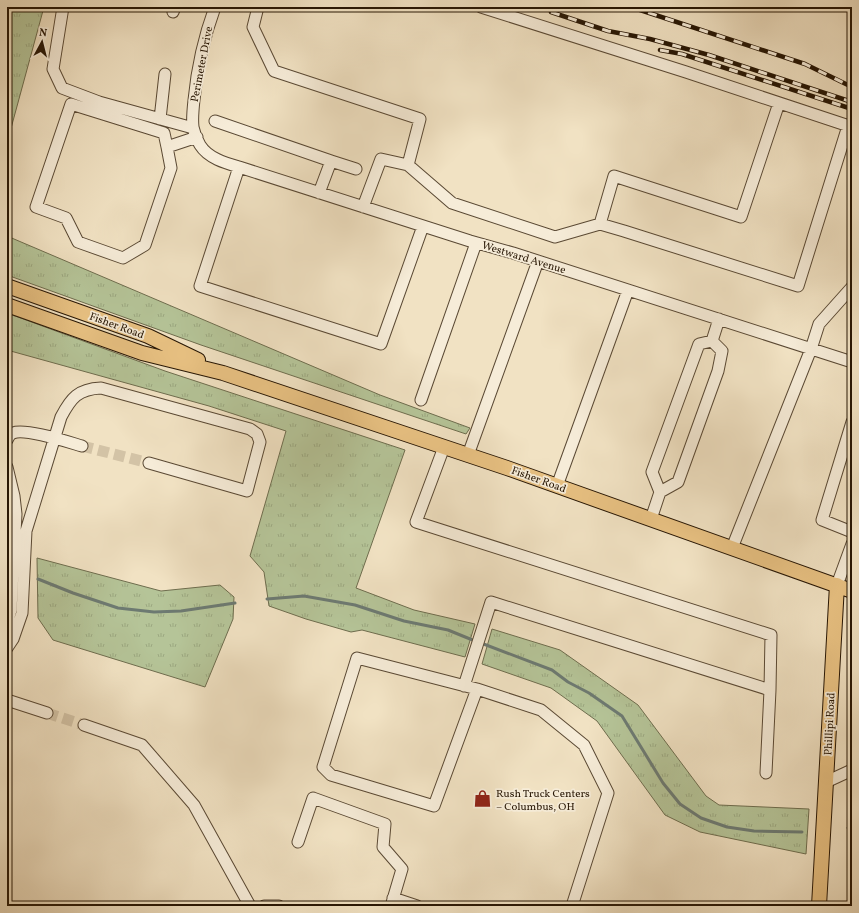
<svg xmlns="http://www.w3.org/2000/svg" width="859" height="913" font-family="Vollkorn,serif">
  <style>
    .grass { fill: url(#grass-tufts); stroke: #6e6d4e }
    .lines { fill: none; stroke-linecap: round; stroke-linejoin: round }
    .stream { stroke: #6d7a72; stroke-width: 3 }
    .minor-tunnel { stroke: #d3c3a6; stroke-width: 11; stroke-dasharray: 11 5.5; stroke-linecap: butt }
    .minor-casing { stroke: #5a4934; stroke-width: 13 }
    .major-casing { stroke: #271604; stroke-width: 16 }
    .minor { stroke: #f6ecd8; stroke-width: 11 }
    .major { stroke: #e8c182; stroke-width: 14 }
    .rail-casing { stroke: #271604; stroke-width: 4.5 }
    .rail { stroke: #f6ecd8; stroke-width: 3; stroke-dasharray: 9; stroke-linecap: butt }
    .labels { text-anchor: middle; stroke-width: 3.5; stroke-linejoin: round; paint-order: stroke }
    .street-label { font-size: 11px; fill: #271604; stroke: #f6ecd8 }
    .poi-label { font-size: 11px; fill: #271604; stroke: #f6ecd8; text-anchor: start }
  </style>
  <defs>
    <pattern id="grass-tufts" width="24" height="20" patternUnits="userSpaceOnUse"><rect width="24" height="20" fill="#b5c498"/><path d="M3 7l-1-3M5 7V3M7 7l1-3M15 17l-1-3M17 17v-4M19 17l1-3" fill="none" stroke="#9ca881"/></pattern>
  </defs>
  <rect width="100%" height="100%" fill="#f1e2c3"/>
  <filter id="stains"><feTurbulence type="fractalNoise" baseFrequency=".005" numOctaves="4"/><feColorMatrix values="0 0 0 0 .2 0 0 0 0 .09 0 0 0 0 .02 0 0 0 .5 -.17"/></filter>
  <radialGradient id="worn" r=".72"><stop offset=".6" stop-color="#630" stop-opacity="0"/><stop offset="1" stop-color="#630" stop-opacity=".3"/></radialGradient>
  <path class="grass" d="M9,7H44L7,143V16Z
    M7,236L380,395L470,428L466,434L201,345L7,275Z
    M7,313L165,371L405,450L356,588L414,610L475,624L465,657L362,630L351,632L306,619L269,606L264,572L250,556L286,431L209,406L7,350Z
    M37,558L161,591L220,585L234,597L233,619L205,687L53,640L38,618Z
    M492,629L560,650L638,705L706,796L719,805L809,809L806,854L700,832L665,815L597,721L551,688L482,664Z"/>
  <g class="lines">
    <path class="stream" d="M38,579L73,593L118,608L154,612L181,611L235,603
      M267,599L304,596L355,605L404,621L448,630L475,641
      M481,643L552,670L568,682L589,693L622,716L663,783L680,804L701,818L727,827L754,831L802,832
      M848,828L852,827"/>
    <path class="minor-tunnel" d="M82,446L149,463
      M47,713L84,725"/>
    <defs>
      <path id="minor" d="M63,7L53,69L62,88L99,102L193,128
        M215,7C204,37 197,68 194,100C193,109 192,119 193,127C194,132 197,140 200,145C208,158 225,163 239,167L470,241L513,253L852,362
        M258,7L253,27L274,71L420,119L408,165L452,203L555,237L600,224L624,231L798,286L848,126
        M481,7L686,72L852,127
        M173,12L175,7
        M160,119L165,74
        M215,121L331,161L319,193
        M167,147L171,168L145,245L123,258L78,242L66,218L36,207L71,104L164,133L167,147L197,137
        M331,161L356,169
        M239,167L200,286L381,344L423,226
        M363,207L381,159L408,165
        M600,224L614,176L741,217L779,103
        M712,341L719,319
        M421,400L476,243
        M852,422L822,520L852,532
        M7,440C8,438 10,434 13,433C25,428 68,442 82,446
        M444,447L416,522L771,635L770,690
        M468,455L538,261
        M7,467L14,496L16,514L11,610L7,624
        M557,486L628,290
        M651,519L660,492L652,472L699,344L712,341L722,351L718,371L678,482L660,492
        M732,548L811,349L819,324L852,287
        M837,585L852,544
        M7,648L13,639L22,613L26,531L61,417C71,398 78,389 101,388L250,429L257,434L260,442L247,491L149,463
        M464,686L491,602L770,690L766,773
        M477,689L434,806L331,775L323,767L357,658L477,689L541,710L584,745L608,793L572,906
        M7,700L47,713
        M84,725L142,745L194,805L250,906
        M826,782L852,770
        M298,842L313,798L385,824L383,847L402,869L391,906
        M393,898L417,906
        M264,906H279"/>
      <path id="major" d="M7,286L148,336L198,360
        M7,305L142,353L223,373L507,468L852,591
        M819,906L837,585"/>
    </defs>
    <use href="#minor" class="minor-casing"/>
    <use href="#major" class="major-casing"/>
    <use href="#minor" class="minor"/>
    <use href="#major" class="major"/>
    <defs>
      <path id="rail" d="M631,7L805,64L852,87
        M551,12L608,31L650,39L709,55L852,102
        M660,50L682,54L852,109"/>
    </defs>
    <use href="#rail" class="rail-casing"/>
    <use href="#rail" class="rail"/>
  </g>
  <defs>
    <symbol id="shop-bare" viewBox="-9 -9 18 18"><path d="M-5-2.5h2.3a2.7 3.5 0 0 1 5.4 0H5L5.5 6h-11ZM-1.5-2.5h3a1.5 2.3 0 0 0-3 0Z" fill="#8f2418" stroke="#f6ecd8" stroke-width="2.5" paint-order="stroke"/></symbol>
  </defs>
  <g fill-rule="evenodd">
    <use href="#shop-bare" x="470" y="786" width="25" height="25"/>
  </g>
  <g class="labels">
    <g class="street-label">
      <text transform="translate(201 64) rotate(-79)" y="4">Perimeter Drive</text>
      <text transform="translate(524 257) rotate(17)" y="4">Westward Avenue</text>
      <text transform="translate(117 325) rotate(20)" y="4">Fisher Road</text>
      <text transform="translate(539 479) rotate(20)" y="4">Fisher Road</text>
      <text transform="translate(829 724) rotate(-87)" y="4">Phillipi Road</text>
    </g>
    <g class="poi-label">
      <text x="496" y="797">Rush Truck Centers<tspan x="496" dy="13">– Columbus, OH</tspan></text>
    </g>
  </g>
  <rect width="859" height="913" fill="none" stroke="#f1e2c3" stroke-width="24"/>
  <rect x="8" y="8" width="843" height="897" fill="none" stroke="#271604" stroke-width="2"/>
  <rect x="12" y="12" width="835" height="889" fill="none" stroke="#271604"/>
  <g transform="translate(42 42) rotate(7)" stroke="#f6ecd8" stroke-width="3" paint-order="stroke">
  <path d="M0-3L7 15L0 10L-7 15Z" fill="#271604"/>
  <text y="-6" font-size="11" font-weight="bold" text-anchor="middle" fill="#271604">N</text>
  </g>
  <rect width="100%" height="100%" filter="url(#stains)"/>
  <rect width="100%" height="100%" fill="url(#worn)"/>
</svg>
